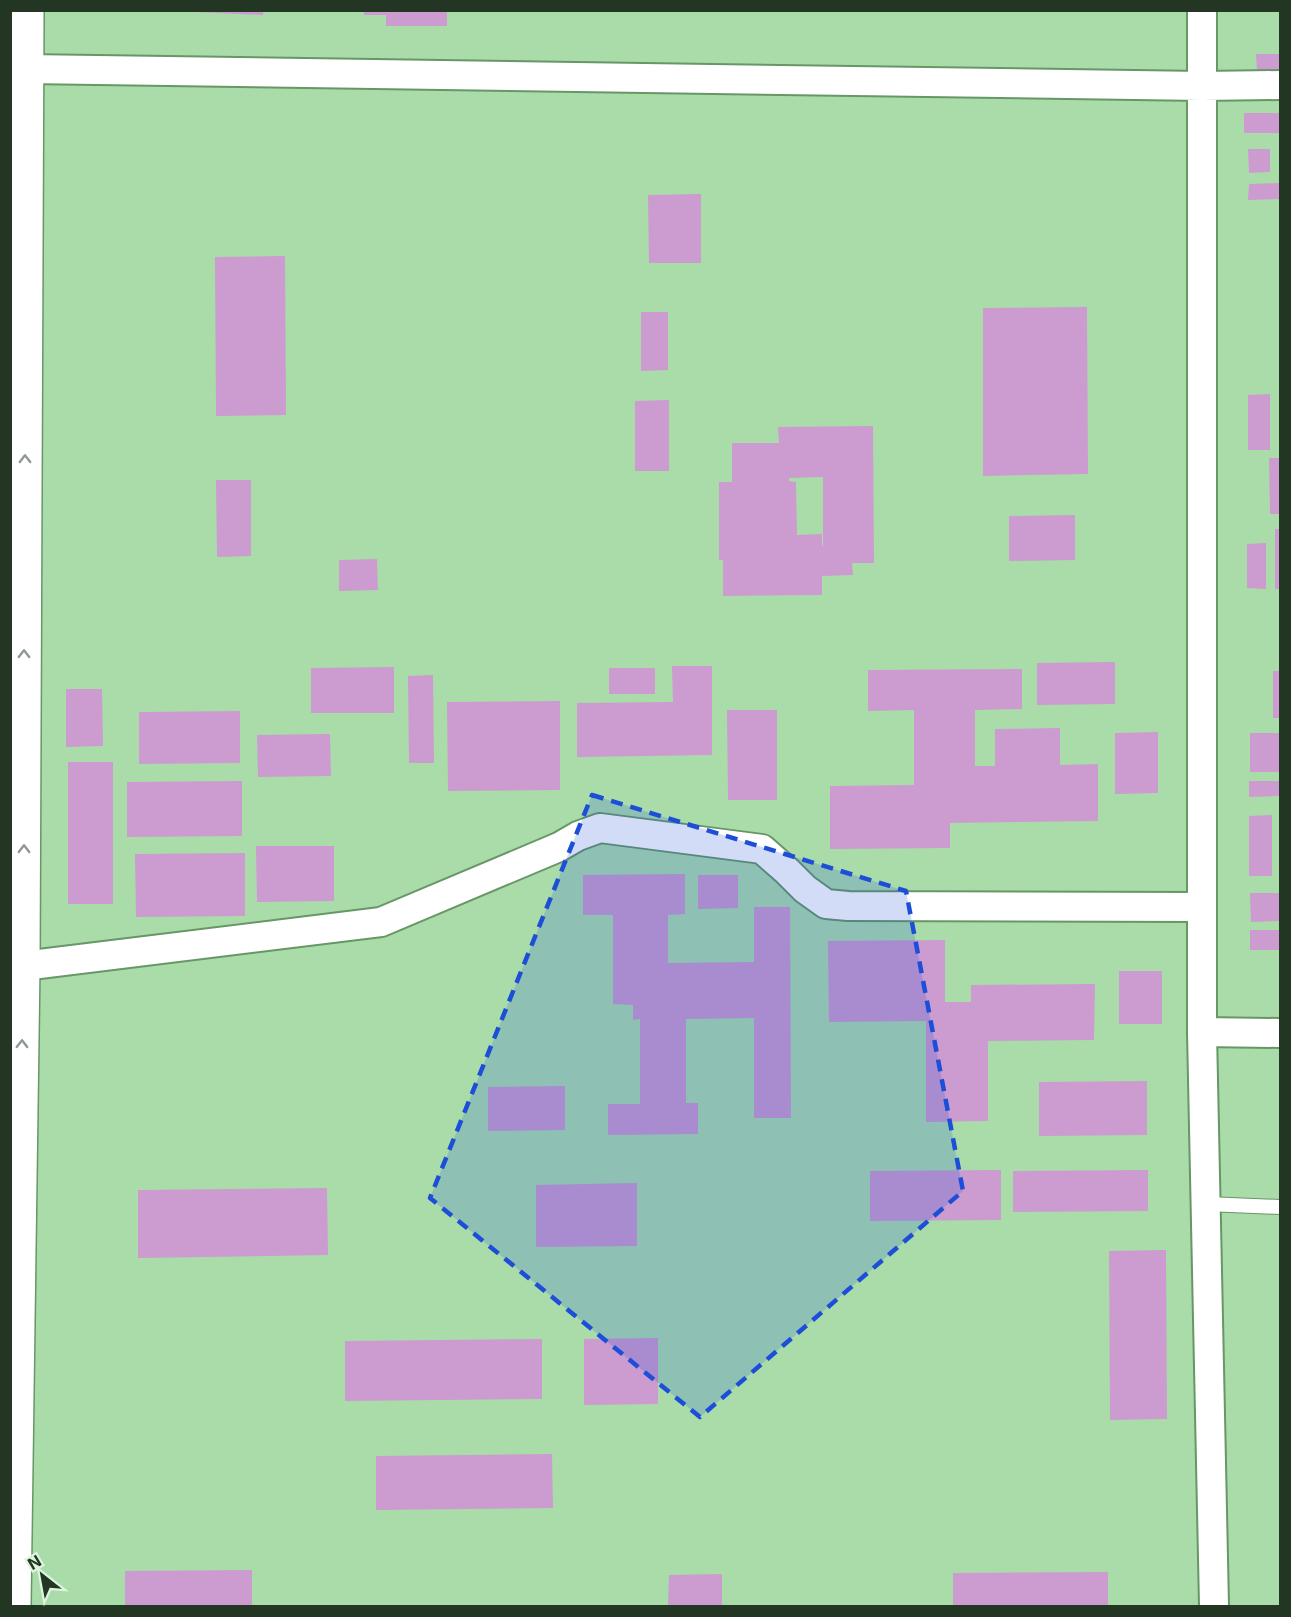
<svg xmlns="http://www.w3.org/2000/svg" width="1291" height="1617" font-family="Inter,sans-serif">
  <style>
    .building { fill: #cc9bcf; fill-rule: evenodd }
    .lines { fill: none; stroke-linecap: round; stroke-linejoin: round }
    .service-casing { stroke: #679667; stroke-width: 16 }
    .minor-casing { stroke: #679667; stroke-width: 32 }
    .secondary-casing { stroke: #679667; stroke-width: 36 }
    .service { stroke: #fff; stroke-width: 14 }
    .minor { stroke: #fff; stroke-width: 28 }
    .secondary { stroke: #fff; stroke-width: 33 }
    .oneway { stroke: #909a91 }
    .marked { fill: #1d4ed8; fill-opacity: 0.2; stroke: #1d4ed8; stroke-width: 4.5; stroke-dasharray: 12 8; stroke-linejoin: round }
  </style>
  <rect width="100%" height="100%" fill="#aadcaa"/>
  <path class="building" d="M195,10H264L263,15L195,12Z
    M364,10H447V26H386V15H364Z
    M1256,54H1280V71H1257Z
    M1244,113H1280V133H1244Z
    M1248,149H1270V172L1249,173Z
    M1280,183V199L1248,200L1249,184Z
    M701,194V263H649L648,195Z
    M285,256L286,415L216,416L215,257Z
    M1087,307L1088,474L983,476V308Z
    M641,312H668V370L641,371Z
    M1270,394V450H1248V395Z
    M669,400V471H635V401Z
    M873,426L874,563H852L853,575L822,576V595L723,596V560H719V482H732V443H779L778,427ZM823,477V546H822V534L797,535L796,482L789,481V478Z
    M1269,458H1280V514H1270Z
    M216,480H251V556L217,557Z
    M1075,515V560L1009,561V516Z
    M1275,529H1280V589H1275Z
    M1266,543V589L1247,588V544Z
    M377,559L378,590L339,591V560Z
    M1115,662V704L1037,705V663Z
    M672,666H712V755L577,757V703L673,702Z
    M394,667V713H311V668Z
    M609,668H655V694H609Z
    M1022,669V709L975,710V766H995V729L1060,728V765L1098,764V821L950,823V848L830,849V786L914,785V710L868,711V670Z
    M1273,671H1280V718H1273Z
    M433,675L434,763H409L408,676Z
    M66,689H102L103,746L66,747Z
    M560,701V790L448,791L447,702Z
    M727,710H777V800H728Z
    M240,711V763L139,764V712Z
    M1158,732V793L1115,794V733Z
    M1250,733H1280V772H1250Z
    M330,734L331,776L258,777L257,735Z
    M68,762H113V904H68Z
    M242,781V836L127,837V782Z
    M1249,781H1280V796L1249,797Z
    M1272,815V876H1249V816Z
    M256,846H334V901L257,902Z
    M245,853V916L136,917L135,854Z
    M685,874V914L668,915V963L754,962V907H790L791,1118H754V1018L686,1019V1103H698V1134L608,1135V1104H640V1019L633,1020V1005L613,1004V915H583V875Z
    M698,875H738V908L698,909Z
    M1250,893H1280V921L1251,922Z
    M1250,930H1280V950H1250Z
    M945,940V1002H971V985L1095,984L1094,1040L988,1041V1121L926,1122V1021L829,1022L828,941Z
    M1119,971H1162V1024H1119Z
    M1147,1081V1135L1039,1136V1082Z
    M565,1086V1130L488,1131V1087Z
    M1001,1170V1220L870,1221V1171Z
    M1148,1170V1211L1013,1212V1171Z
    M637,1183V1246L536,1247V1185Z
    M327,1188L328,1255L138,1258V1190Z
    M1166,1250L1167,1419L1110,1420L1109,1251Z
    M658,1338V1404L584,1405V1339Z
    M542,1339V1399L345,1401V1341Z
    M552,1454L553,1508L376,1510V1456Z
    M252,1570V1606H125V1571Z
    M1108,1572V1606H953V1573Z
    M722,1574V1606H668L669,1575Z"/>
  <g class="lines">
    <defs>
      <path id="service" d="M1206,1204L1280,1207"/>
      <path id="minor" d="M1202,10V1032L1214,1606
        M26,69L1202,86L1280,85
        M23,966L381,922L559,847L578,836L600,828L762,849L787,871L805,889L826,904L848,906L1202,907
        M1202,1032L1280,1033"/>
      <path id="secondary" d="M14,1606L23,966L27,10"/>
    </defs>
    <use href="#service" class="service-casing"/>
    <use href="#minor" class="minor-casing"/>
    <use href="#secondary" class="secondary-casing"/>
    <use href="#service" class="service"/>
    <use href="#minor" class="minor"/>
    <use href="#secondary" class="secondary"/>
  </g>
  <defs><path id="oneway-chevron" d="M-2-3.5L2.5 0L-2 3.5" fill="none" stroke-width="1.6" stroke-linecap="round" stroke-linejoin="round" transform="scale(1.5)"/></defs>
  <g class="oneway">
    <use href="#oneway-chevron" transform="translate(25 459) rotate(-90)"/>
    <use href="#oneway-chevron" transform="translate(24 654) rotate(-90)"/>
    <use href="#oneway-chevron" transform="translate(24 849) rotate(-90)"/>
    <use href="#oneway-chevron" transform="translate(22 1044) rotate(-89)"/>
  </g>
  <path class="marked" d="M592,795L906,891L963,1191L700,1417L430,1198Z"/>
  <rect width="1291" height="1617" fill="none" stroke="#223623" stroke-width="24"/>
  <g transform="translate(42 1575) rotate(329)" stroke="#dcf5dc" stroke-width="4.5" paint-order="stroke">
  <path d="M0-4.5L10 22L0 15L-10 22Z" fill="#223623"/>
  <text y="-9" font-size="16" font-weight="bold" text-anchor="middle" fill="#223623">N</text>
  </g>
</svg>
